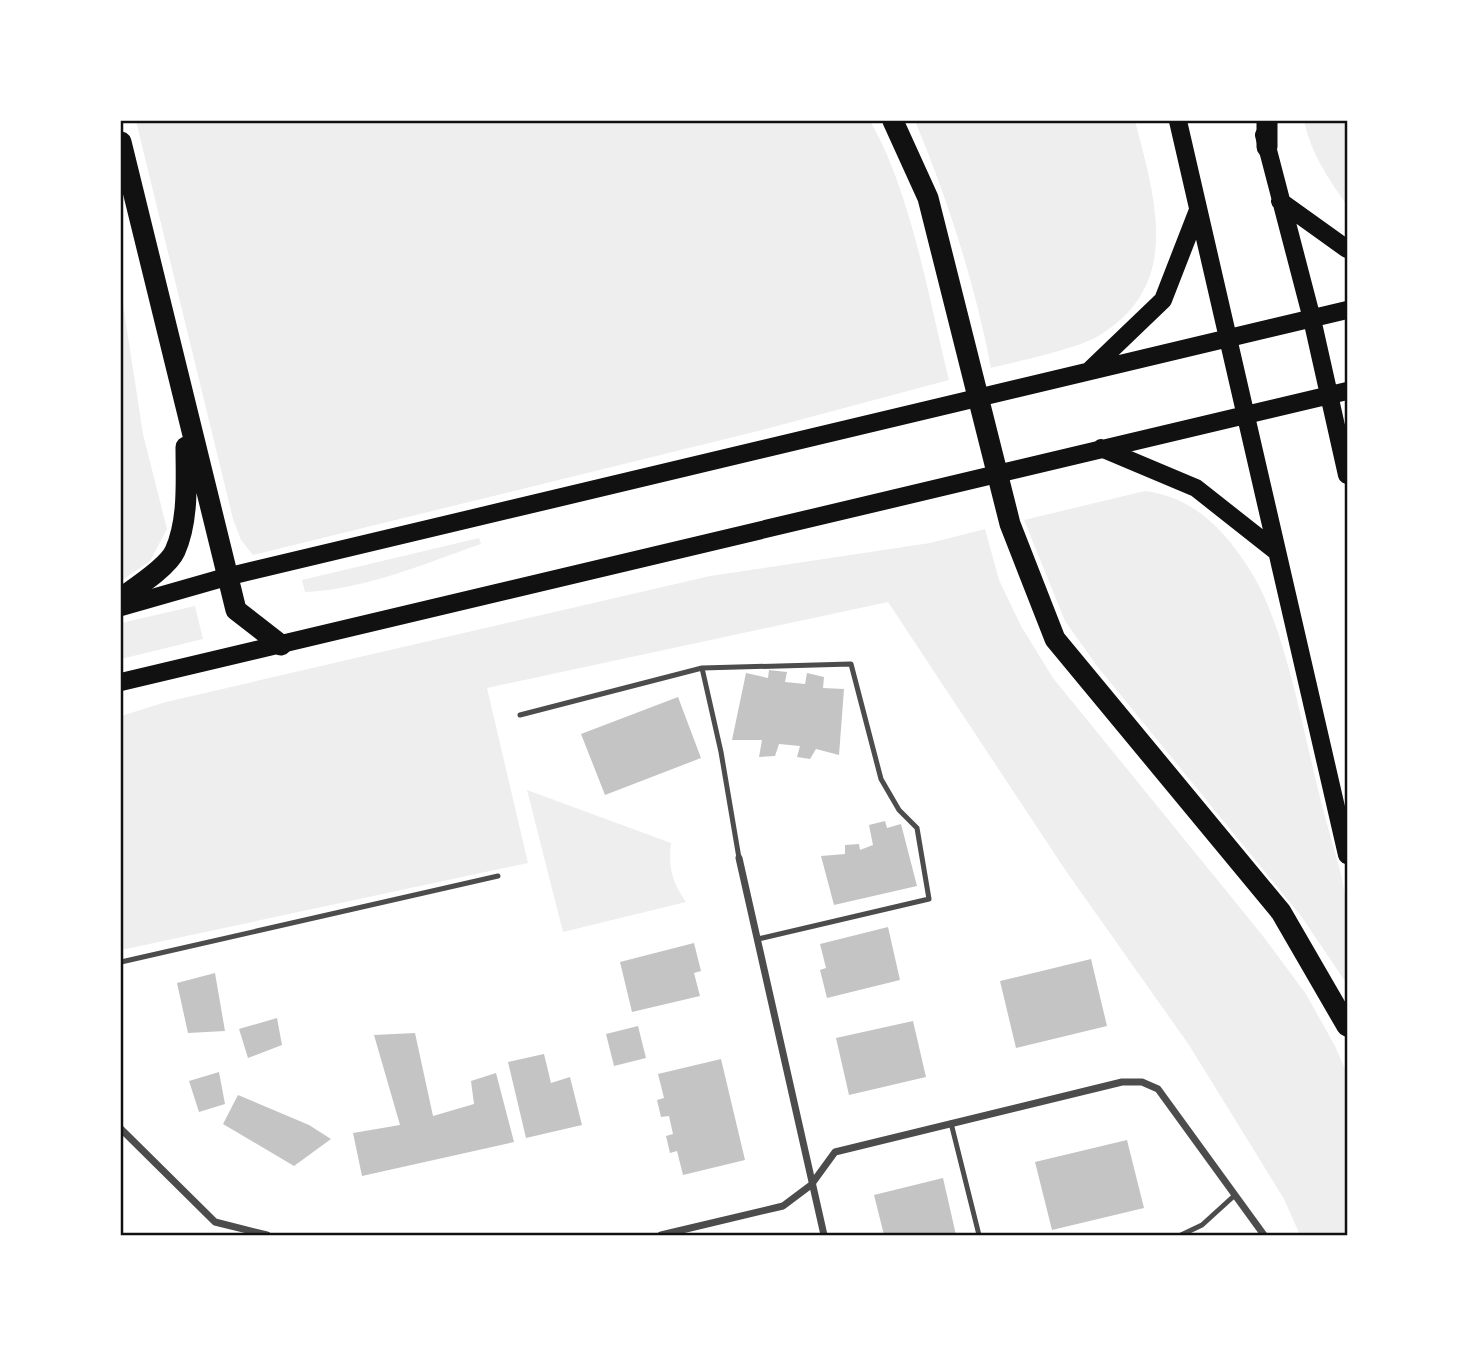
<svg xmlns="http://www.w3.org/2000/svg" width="1468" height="1356" font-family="Commissioner,sans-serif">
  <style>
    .green { fill: #eee }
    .building { fill: #c4c4c4 }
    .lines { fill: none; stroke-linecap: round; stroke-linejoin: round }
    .service { stroke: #4c4c4c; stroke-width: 5 }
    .minor { stroke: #4c4c4c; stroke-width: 7 }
    .primary { stroke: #111; stroke-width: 18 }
    .motorway { stroke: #111; stroke-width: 21 }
    .neatline { fill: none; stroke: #111; stroke-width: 2.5 }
  </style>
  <rect width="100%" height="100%" fill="#fff"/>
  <path class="green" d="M136,121H870C911,191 929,300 949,380L762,430L253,555L241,540L233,519Z
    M915,121H1135C1155,198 1183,284 1100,335C1078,349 1018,361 991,368C975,284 948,200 915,121Z
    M1304,121H1347V205C1328,179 1311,153 1304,121Z
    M121,291L143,434L167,529L150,561L121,581Z
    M1145,491C1192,497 1223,528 1248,567C1286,624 1304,737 1322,805C1330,839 1344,875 1347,909C1350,933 1347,959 1347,984L1301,916L1097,666L1065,621L1024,520Z
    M985,529L999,580L1021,626L1053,678L1263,936L1306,994L1335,1046L1347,1074V1235H1300L1284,1199L1189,1045L1066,871L888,602L487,688L528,863L121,950V716L166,702L710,576L930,543Z
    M479,538L481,544C423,564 367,589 305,592L302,580Z
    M195,606L203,639L121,659V623Z
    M527,790L671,843C668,867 672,882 686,902L563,932Z"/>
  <path class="building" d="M769,670L787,672L785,682L805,684L807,673L824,677L823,688L844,689L839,755L816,749L810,759L797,757L800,746L779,744L775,756L759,757L762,740H732L746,673L768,678Z
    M678,697L701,758L605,795L581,734Z
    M885,821L887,828L901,824L917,886L834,905L821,856L845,854V845L859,844L860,850L873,845L869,825Z
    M888,927L900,980L827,998L820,970L826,968L820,944Z
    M694,943L701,971L694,973L700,996L632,1012L620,962Z
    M1091,959L1107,1026L1016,1048L1000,981Z
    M215,973L225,1031L188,1033L177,983Z
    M277,1018L282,1045L248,1058L239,1029Z
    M913,1021L926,1077L849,1095L836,1038Z
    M638,1026L646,1058L614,1066L606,1034Z
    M415,1033L433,1116L474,1104L471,1081L496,1073L514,1142L362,1176L353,1133L400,1125L374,1035Z
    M544,1054L551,1083L570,1077L582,1125L526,1138L508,1062Z
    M721,1059L745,1160L683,1175L677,1151L670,1153L666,1136L673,1134L669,1116L661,1117L657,1100L664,1098L658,1074Z
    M219,1072L225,1104L199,1112L189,1081Z
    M238,1095L309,1125L331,1139L294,1166L223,1124Z
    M1127,1140L1144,1208L1052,1230L1035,1162Z
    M943,1178L956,1235H884L874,1195Z"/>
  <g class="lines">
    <path class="service" d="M702,668L851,664L881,779L899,810L917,828L929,899L758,939
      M520,715L702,668L721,752L739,858
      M121,962L498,876
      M951,1123L979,1235
      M1181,1235L1202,1225L1235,1195"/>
    <path class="minor" d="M739,858L824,1235
      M121,1129L215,1222L267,1235
      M661,1235L783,1206L811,1185L835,1152L1122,1082H1142L1158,1089L1264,1235"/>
    <path class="primary" d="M1178,121L1347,855
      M1264,135L1312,319L1347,475
      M1280,201L1347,249
      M1089,371L1163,300L1198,210
      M1101,448L1196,488L1277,552
      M121,607L226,577L1347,310
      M121,682L1347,391"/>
    <path class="motorway" d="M893,121L928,198L1010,524L1055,639L1281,912L1347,1026
      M121,142L236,610L281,645
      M1267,147V121
      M121,598C135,588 168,567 175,551C189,520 186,480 186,447"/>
  </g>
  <rect width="1468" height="1356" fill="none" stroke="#ffffff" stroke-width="245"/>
  <rect x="122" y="122" width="1224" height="1112" class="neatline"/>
</svg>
